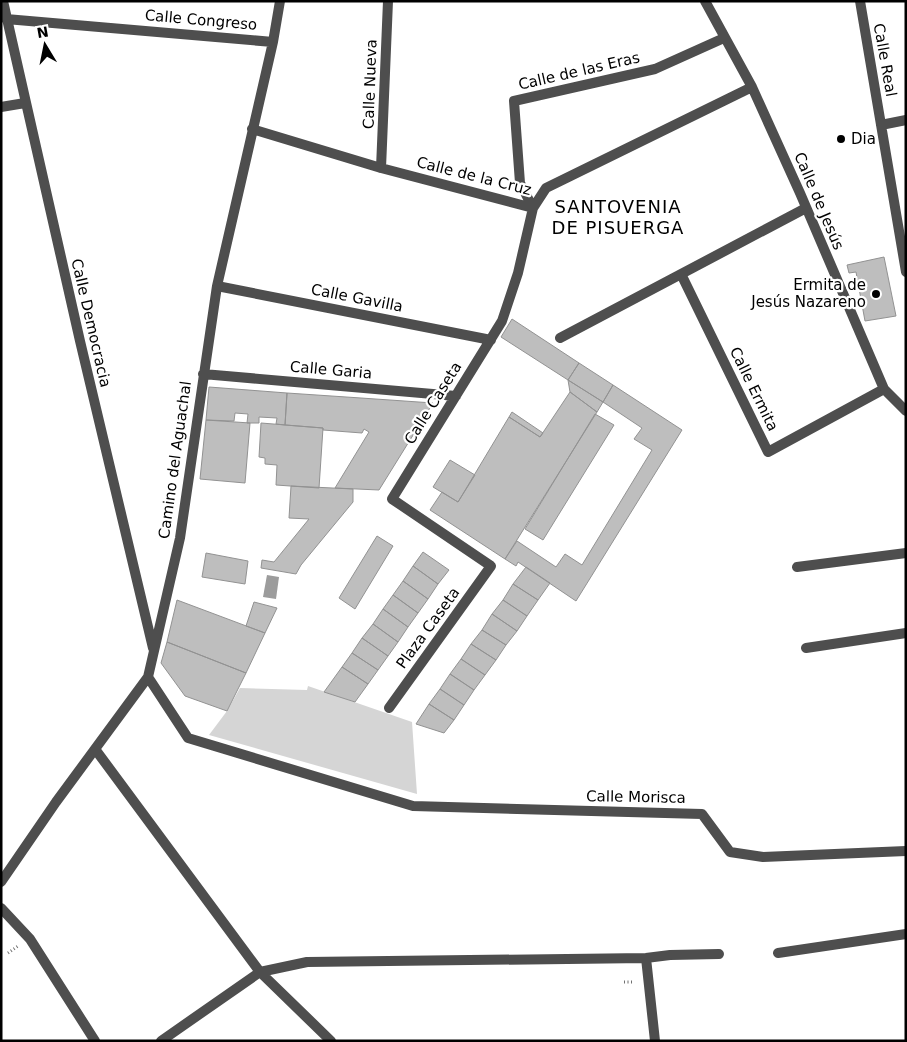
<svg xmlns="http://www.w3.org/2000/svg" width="907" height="1042" font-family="'DejaVu Sans',sans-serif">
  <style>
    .green { fill: #d5d5d5 }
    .water { fill: #9c9c9c }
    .building { fill: #bebebe; stroke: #929292 }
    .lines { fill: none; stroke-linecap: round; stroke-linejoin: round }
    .path { stroke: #707070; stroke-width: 3; stroke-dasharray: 1 2.5; stroke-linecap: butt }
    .street { stroke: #4e4e4e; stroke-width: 10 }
    .poi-dot { fill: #000; stroke: #fff; stroke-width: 2 }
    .labels { text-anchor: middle; stroke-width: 4.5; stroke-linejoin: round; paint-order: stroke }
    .street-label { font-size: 15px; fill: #000; stroke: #fff }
    .poi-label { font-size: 15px; fill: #000; stroke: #fff; text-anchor: start }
    .quarter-label { font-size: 18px; letter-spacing: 1px; fill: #000; stroke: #fff }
  </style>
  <rect width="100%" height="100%" fill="#fff"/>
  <path class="green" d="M308,686L412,722L417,794L209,735L227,711L240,688L307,690Z"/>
  <path class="water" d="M267,575L279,577L276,599L263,597Z"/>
  <path class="building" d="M884,257L896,316L865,321L856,272L849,273L847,265Z
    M512,319L579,363L568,380L501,337Z
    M579,363L613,385L603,402L568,380Z
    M568,380L603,402L597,412L570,392Z
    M613,385L682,430L576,601L518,562L516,566L505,559L517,541L556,567L565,554L582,565L652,450L634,439L642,428L603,402Z
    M209,387L287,393L285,425L276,424L277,418L259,417V423H247L248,414L235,413L234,421L206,420Z
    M570,392L597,412L505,559L430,510L442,492L458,502L509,417L540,437Z
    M287,393L361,398L433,403L379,490L335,488L369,432L364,429L362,433L323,430V428L285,425Z
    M512,412L543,433L540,437L509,417Z
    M595,414L614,425L543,540L525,529Z
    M206,420L250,423L245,483L200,479Z
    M261,423L323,428L319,488L276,485L277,465L265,464V458L259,457Z
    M450,460L475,475L458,502L433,487Z
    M291,486L353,489V502L301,565L296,574L261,568L262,560L274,562L309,519L289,518Z
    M377,536L393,546L355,609L339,598Z
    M423,552L449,570L438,584L413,566Z
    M206,553L248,561L245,584L202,577Z
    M413,566L438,584L428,599L403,581Z
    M526,567L550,583L538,600L513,584Z
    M403,581L428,599L418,613L393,595Z
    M513,584L538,600L527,616L503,600Z
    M393,595L418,613L408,627L383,609Z
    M177,600L265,633L246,673L167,642Z
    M503,600L527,616L517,631L492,614Z
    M254,602L277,608L265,633L246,626Z
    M383,609L408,627L398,642L373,624Z
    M492,614L517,631L506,645L482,630Z
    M373,624L398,642L388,656L362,638Z
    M482,630L506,645L496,660L471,644Z
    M362,638L388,656L378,670L352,653Z
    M167,642L246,673L227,711L185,696L161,663Z
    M471,644L496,660L485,675L461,659Z
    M352,653L378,670L368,684L342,667Z
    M461,659L485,675L474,690L450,674Z
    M342,667L368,684L355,702L324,692Z
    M450,674L474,690L464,705L440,689Z
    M440,689L464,705L454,720L429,704Z
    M429,704L454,720L444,733L416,724Z"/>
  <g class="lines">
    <path class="path" d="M8,953L18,946
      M624,982H634"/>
    <path class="street" d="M3,1L80,341L153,648
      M705,1L752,87L800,193L884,389L906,411
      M860,1L906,272
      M6,19L273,42
      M1,107L25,103
      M881,125L906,120
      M252,129L381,168L533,208L546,188L752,87
      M381,168L388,1
      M681,274L768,452L884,389
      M217,286L491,340
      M560,338L806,208
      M203,374L456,396
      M797,567L906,553
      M806,648L906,633
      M148,677L188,738L413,806L702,814L730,852L763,857L906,851
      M389,708L491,566L392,499L502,321L518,273L533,208L520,183L514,101L655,69L724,38
      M95,749L260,972L331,1041
      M1,882L56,802L148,677L180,538L217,286L273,42L280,1
      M1,908L30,939L95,1041
      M778,953L906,934
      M646,958L655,1041
      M161,1041L260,972L307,962L646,958L670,955L719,954"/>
  </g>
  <g class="poi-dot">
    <circle cx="841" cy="139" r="5"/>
    <circle cx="876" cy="294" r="5"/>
  </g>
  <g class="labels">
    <g class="street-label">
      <text transform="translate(201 20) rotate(5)" y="5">Calle Congreso</text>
      <text transform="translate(885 60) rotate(80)" y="5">Calle Real</text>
      <text transform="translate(579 71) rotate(-13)" y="5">Calle de las Eras</text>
      <text transform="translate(370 84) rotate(-88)" y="5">Calle Nueva</text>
      <text transform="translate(474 176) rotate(14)" y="5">Calle de la Cruz</text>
      <text transform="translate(819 201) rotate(67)" y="5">Calle de Jesús</text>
      <text transform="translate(357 298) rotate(11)" y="5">Calle Gavilla</text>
      <text transform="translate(91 323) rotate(77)" y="5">Calle Democracia</text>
      <text transform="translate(331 370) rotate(5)" y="5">Calle Garia</text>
      <text transform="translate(754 389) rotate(64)" y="5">Calle Ermita</text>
      <text transform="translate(433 403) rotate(-58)" y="5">Calle Caseta</text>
      <text transform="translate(175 460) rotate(-82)" y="5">Camino del Aguachal</text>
      <text transform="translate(428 628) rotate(-54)" y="5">Plaza Caseta</text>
      <text transform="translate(636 797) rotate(1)" y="5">Calle Morisca</text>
    </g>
    <g class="poi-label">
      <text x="851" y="144">Dia</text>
      <text x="866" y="290" text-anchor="end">Ermita de<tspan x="866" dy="17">Jesús Nazareno</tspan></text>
    </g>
    <g class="quarter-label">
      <text x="618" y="213">SANTOVENIA<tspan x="618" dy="21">DE PISUERGA</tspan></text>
    </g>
  </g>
  <rect width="907" height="1042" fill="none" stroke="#000000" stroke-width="5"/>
  <g transform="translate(45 45) rotate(350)" stroke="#ffffff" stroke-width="4" paint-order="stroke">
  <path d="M0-4L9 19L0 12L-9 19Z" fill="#000000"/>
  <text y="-8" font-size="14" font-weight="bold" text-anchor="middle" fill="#000000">N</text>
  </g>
</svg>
